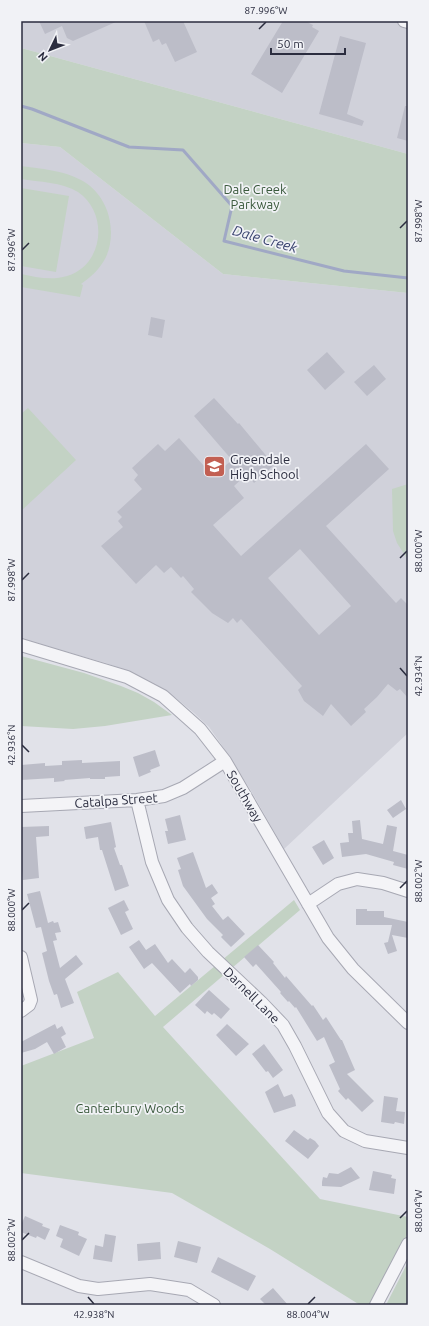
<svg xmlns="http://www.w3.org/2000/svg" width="429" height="1326" font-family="Ubuntu,sans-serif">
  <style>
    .built { fill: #d0d1da }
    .green { fill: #c3d2c4 }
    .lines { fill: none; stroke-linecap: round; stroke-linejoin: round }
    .stream { stroke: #a0a8c5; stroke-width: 3 }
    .building { fill: #bcbdc8; fill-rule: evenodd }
    .minor-casing { stroke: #a7a8b3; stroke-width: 14 }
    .minor { stroke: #f4f4f7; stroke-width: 12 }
    .ticks { fill: none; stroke: #2b2d3f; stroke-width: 1.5 }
    .labels { text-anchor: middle; stroke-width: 3.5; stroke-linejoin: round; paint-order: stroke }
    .park-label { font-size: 13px; fill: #3a593c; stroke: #f1f2f6 }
    .poi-label { font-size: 13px; fill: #2b2d3f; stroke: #f1f2f6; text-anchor: start }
    .street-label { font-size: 13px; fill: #2b2d3f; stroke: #f1f2f6 }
    .water-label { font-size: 14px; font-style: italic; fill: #39436f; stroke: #f1f2f6 }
    .neatline { fill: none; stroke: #2b2d3f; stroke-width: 1.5 }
    .ticks-label { font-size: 10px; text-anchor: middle; fill: #2b2d3f }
  </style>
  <rect width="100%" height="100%" fill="#e1e2e9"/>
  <path class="built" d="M21,21H408V154L21,48Z
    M21,143L60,147L223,274L408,293V733L284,849L250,789L221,744L209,727L194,713L177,699L157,685L130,672L106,663L21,639Z"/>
  <path class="green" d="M21,48L408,154V293L223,274L60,147L21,143Z
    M21,166C41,169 63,170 81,180C108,194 118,230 106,257C100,269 91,277 81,284L83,285L80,297L21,287V274C36,277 51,281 67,276C104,265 109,213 78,192C62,182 39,182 21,179Z
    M21,188L69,196L56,272L21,266Z
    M28,408L76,460L21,511V414Z
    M408,484V556L406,557L397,543L393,531L392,489Z
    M21,656L84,673L121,686L138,693L154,702L172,715L105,726L73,729L21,726Z
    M294,900L300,910L163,1027L320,1199L408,1217V1232L406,1237L369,1305H360L270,1249L172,1193L21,1173V1066L94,1038L77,992L118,972L155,1016Z
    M408,1262V1305H386L388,1301Z"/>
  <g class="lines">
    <path class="stream" d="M21,106L32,109L129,147L183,150L232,206L224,241L344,271L408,278"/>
  </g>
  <path class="building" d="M39,21H118L73,41L67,38L62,26L45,34Z
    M144,21H183L197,52L175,62L166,43L162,45L159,39L153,42Z
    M283,21H305L313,25L312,27L319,31L282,93L251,74Z
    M340,36L366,43L347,114L364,121L362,126L319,114Z
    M405,106H408V141L397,138Z
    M151,317L165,320L162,338L148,335Z
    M327,352L345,372L325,390L307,370Z
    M374,365L386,379L367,396L354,382Z
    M214,398L238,424L239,423L274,465L254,483L247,474L234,486L244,498L213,525L241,556L366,444L389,469L326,526L396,603L401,598L408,605V698L400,689L397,691L388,684L377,697L364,709L366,712L351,726L331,704L323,716L304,701L298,690L302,686L241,619L237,623L233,618L228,623L212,613L191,592L194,589L183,576L181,578L171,567L164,573L156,565L136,584L101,546L123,527L118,521L122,517L117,512L142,489L134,480L138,475L132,468L158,444L165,451L179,438L213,476L232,460L194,416ZM300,549L351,606L319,635L268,578Z
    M155,750L160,766L150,770L151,772L139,777L133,757Z
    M82,760V763L120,761V776L105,777V779H90V778L64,780L65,781L54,782V778L21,780V765L45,763V766L62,765V761Z
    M401,800L406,809L393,818L387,810Z
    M180,815L186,840L168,844L165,831H168L165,819Z
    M360,820L362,839L383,844L387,825L397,827L393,851L408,855V869L393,865L394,862L366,854L342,857L340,843L349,842L348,833H353L352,821Z
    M111,822L116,847L114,848L120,865H122L129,886L115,891L102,850H100L98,837L86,839L84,827Z
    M49,826V836L36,837L39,878L23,880L21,857V827Z
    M324,840L334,858L323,865L312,847Z
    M193,852L206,888L212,884L218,893L211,898L215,904L212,906L223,920L228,916L245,934L231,947L221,937L223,935L207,919L183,886L178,870L181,869L177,858Z
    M40,891L48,923L53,921L54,923L58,922L61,932L55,933L57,940L53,941L60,968L76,955L83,964L65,979L74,1003L61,1008L57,994L54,995L49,981L42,953L47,951L41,927L36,928L27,894Z
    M124,900L129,910L125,912L133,929L121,935L108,908Z
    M356,909H367V911H384V917L408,922V938L392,935L397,951L388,954L384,943L388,942L392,925H356Z
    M139,940L146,950L155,944L168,963L172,959L185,973L190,968L198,977V980L191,986L190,984L180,993L152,963L144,969L129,947Z
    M258,945L274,962L273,963L285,978L286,976L312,1006L313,1005L323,1020L326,1017L341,1040H342L355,1070L347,1074L374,1101L362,1112L348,1098L346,1100L338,1091L340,1089L329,1065L335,1062L324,1037L317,1041L296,1007L295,1008L289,1001L288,1002L280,993L281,992L256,964L253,967L244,957Z
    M209,990L230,1009L221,1019L214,1013L212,1015L207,1011L205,1014L195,1005Z
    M55,1024L57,1029L62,1026L66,1034L61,1037L66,1047L54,1054L47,1042L35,1049L21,1053V1042Z
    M227,1024L249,1044L236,1056L216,1035Z
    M264,1044L283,1070L273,1078L268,1071L266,1072L252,1054Z
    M278,1084L284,1097L292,1094L295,1100L296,1106L274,1113L265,1092Z
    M384,1096L398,1098L396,1111L405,1112L404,1124L395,1122L394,1124L381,1122Z
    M294,1130L308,1140L310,1138L315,1141L319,1146L308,1159L285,1141Z
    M351,1167L360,1178L341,1187L322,1186V1182L323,1177L327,1178L329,1173L338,1174Z
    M373,1171L392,1175L391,1178L396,1179L394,1194L369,1190Z
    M25,1216L43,1224L42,1226L50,1229L45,1240L37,1236L36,1238L21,1232V1225Z
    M60,1225L79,1232L78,1235L87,1239L79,1256L60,1247L63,1239L56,1236Z
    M105,1234L116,1236L112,1262L93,1259L95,1245L103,1247Z
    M178,1241L201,1247L197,1263L174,1257Z
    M160,1242L161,1259L138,1261L137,1244Z
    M218,1257L256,1276L248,1291L211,1272Z
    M273,1288L288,1305H266L260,1299Z"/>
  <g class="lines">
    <defs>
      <path id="minor" d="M404,21L408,22
        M21,645L127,677L163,696L200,729L225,761L328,938L353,969L408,1023
        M137,800L152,862L168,900L187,928L208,952L261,1002L283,1025L295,1046L328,1113L344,1131L365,1141L408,1148
        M21,806L137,800L164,796L183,788L225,761
        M308,904L338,884L357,879L383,883L408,891
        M21,957L31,1000L29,1005L21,1011
        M21,1262L79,1286L98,1289L150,1284L189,1290L214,1305
        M376,1305L408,1244"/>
    </defs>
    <use href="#minor" class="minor-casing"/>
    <use href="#minor" class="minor"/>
  </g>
  <path class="ticks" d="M259,29L266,22M400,228L407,221M22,250L29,243M400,558L407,551M22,580L29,573M400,668L407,676M22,745L29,752M400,888L407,881M22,910L29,903M400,1218L407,1211M22,1240L29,1233M88,1297L94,1304M308,1304L315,1297"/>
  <defs>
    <symbol id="school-square" viewBox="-11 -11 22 22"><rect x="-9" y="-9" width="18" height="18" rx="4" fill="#c25f52" stroke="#f1f2f6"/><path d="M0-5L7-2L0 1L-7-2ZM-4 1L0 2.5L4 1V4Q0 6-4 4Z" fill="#fff"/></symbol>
  </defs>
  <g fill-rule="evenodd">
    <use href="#school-square" x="202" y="454" width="25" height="25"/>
  </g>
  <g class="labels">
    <g class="park-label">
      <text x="255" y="194">Dale Creek<tspan x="255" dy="15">Parkway</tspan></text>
      <text x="130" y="1113">Canterbury Woods</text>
    </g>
    <g class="poi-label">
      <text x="230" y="464">Greendale<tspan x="230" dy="15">High School</tspan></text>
    </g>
    <g class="street-label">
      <text transform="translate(245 796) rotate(60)" y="5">Southway</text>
      <text transform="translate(116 800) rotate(-4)" y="5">Catalpa Street</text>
      <text transform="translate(252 995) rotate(45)" y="5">Darnell Lane</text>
    </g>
    <g class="water-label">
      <text transform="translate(265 239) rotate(16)" y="5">Dale Creek</text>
    </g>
  </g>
  <rect width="429" height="1326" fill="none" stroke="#f1f2f6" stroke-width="44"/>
  <g transform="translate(50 50) rotate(227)" stroke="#f1f2f6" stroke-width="3" paint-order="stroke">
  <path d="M0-3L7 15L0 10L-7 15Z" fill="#2b2d3f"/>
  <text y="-6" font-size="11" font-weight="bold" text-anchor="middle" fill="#2b2d3f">N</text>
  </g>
  <path d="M271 48v6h74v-6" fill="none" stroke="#2b2d3f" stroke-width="2"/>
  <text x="277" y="48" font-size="12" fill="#2b2d3f" stroke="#f1f2f6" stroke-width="3" paint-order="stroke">50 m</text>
  <rect x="22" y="22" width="385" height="1282" class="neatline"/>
  <g class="ticks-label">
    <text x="266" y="14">87.996°W</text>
    <text transform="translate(418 221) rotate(-90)" y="4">87.998°W</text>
    <text transform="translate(11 250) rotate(-90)" y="4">87.996°W</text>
    <text transform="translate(418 551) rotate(-90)" y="4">88.000°W</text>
    <text transform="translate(11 580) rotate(-90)" y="4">87.998°W</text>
    <text transform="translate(418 676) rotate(-90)" y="4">42.934°N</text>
    <text transform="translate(11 745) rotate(-90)" y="4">42.936°N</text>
    <text transform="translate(418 881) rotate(-90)" y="4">88.002°W</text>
    <text transform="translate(11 910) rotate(-90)" y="4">88.000°W</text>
    <text transform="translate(418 1211) rotate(-90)" y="4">88.004°W</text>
    <text transform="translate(11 1240) rotate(-90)" y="4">88.002°W</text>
    <text x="94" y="1318">42.938°N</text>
    <text x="308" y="1318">88.004°W</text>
  </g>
</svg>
